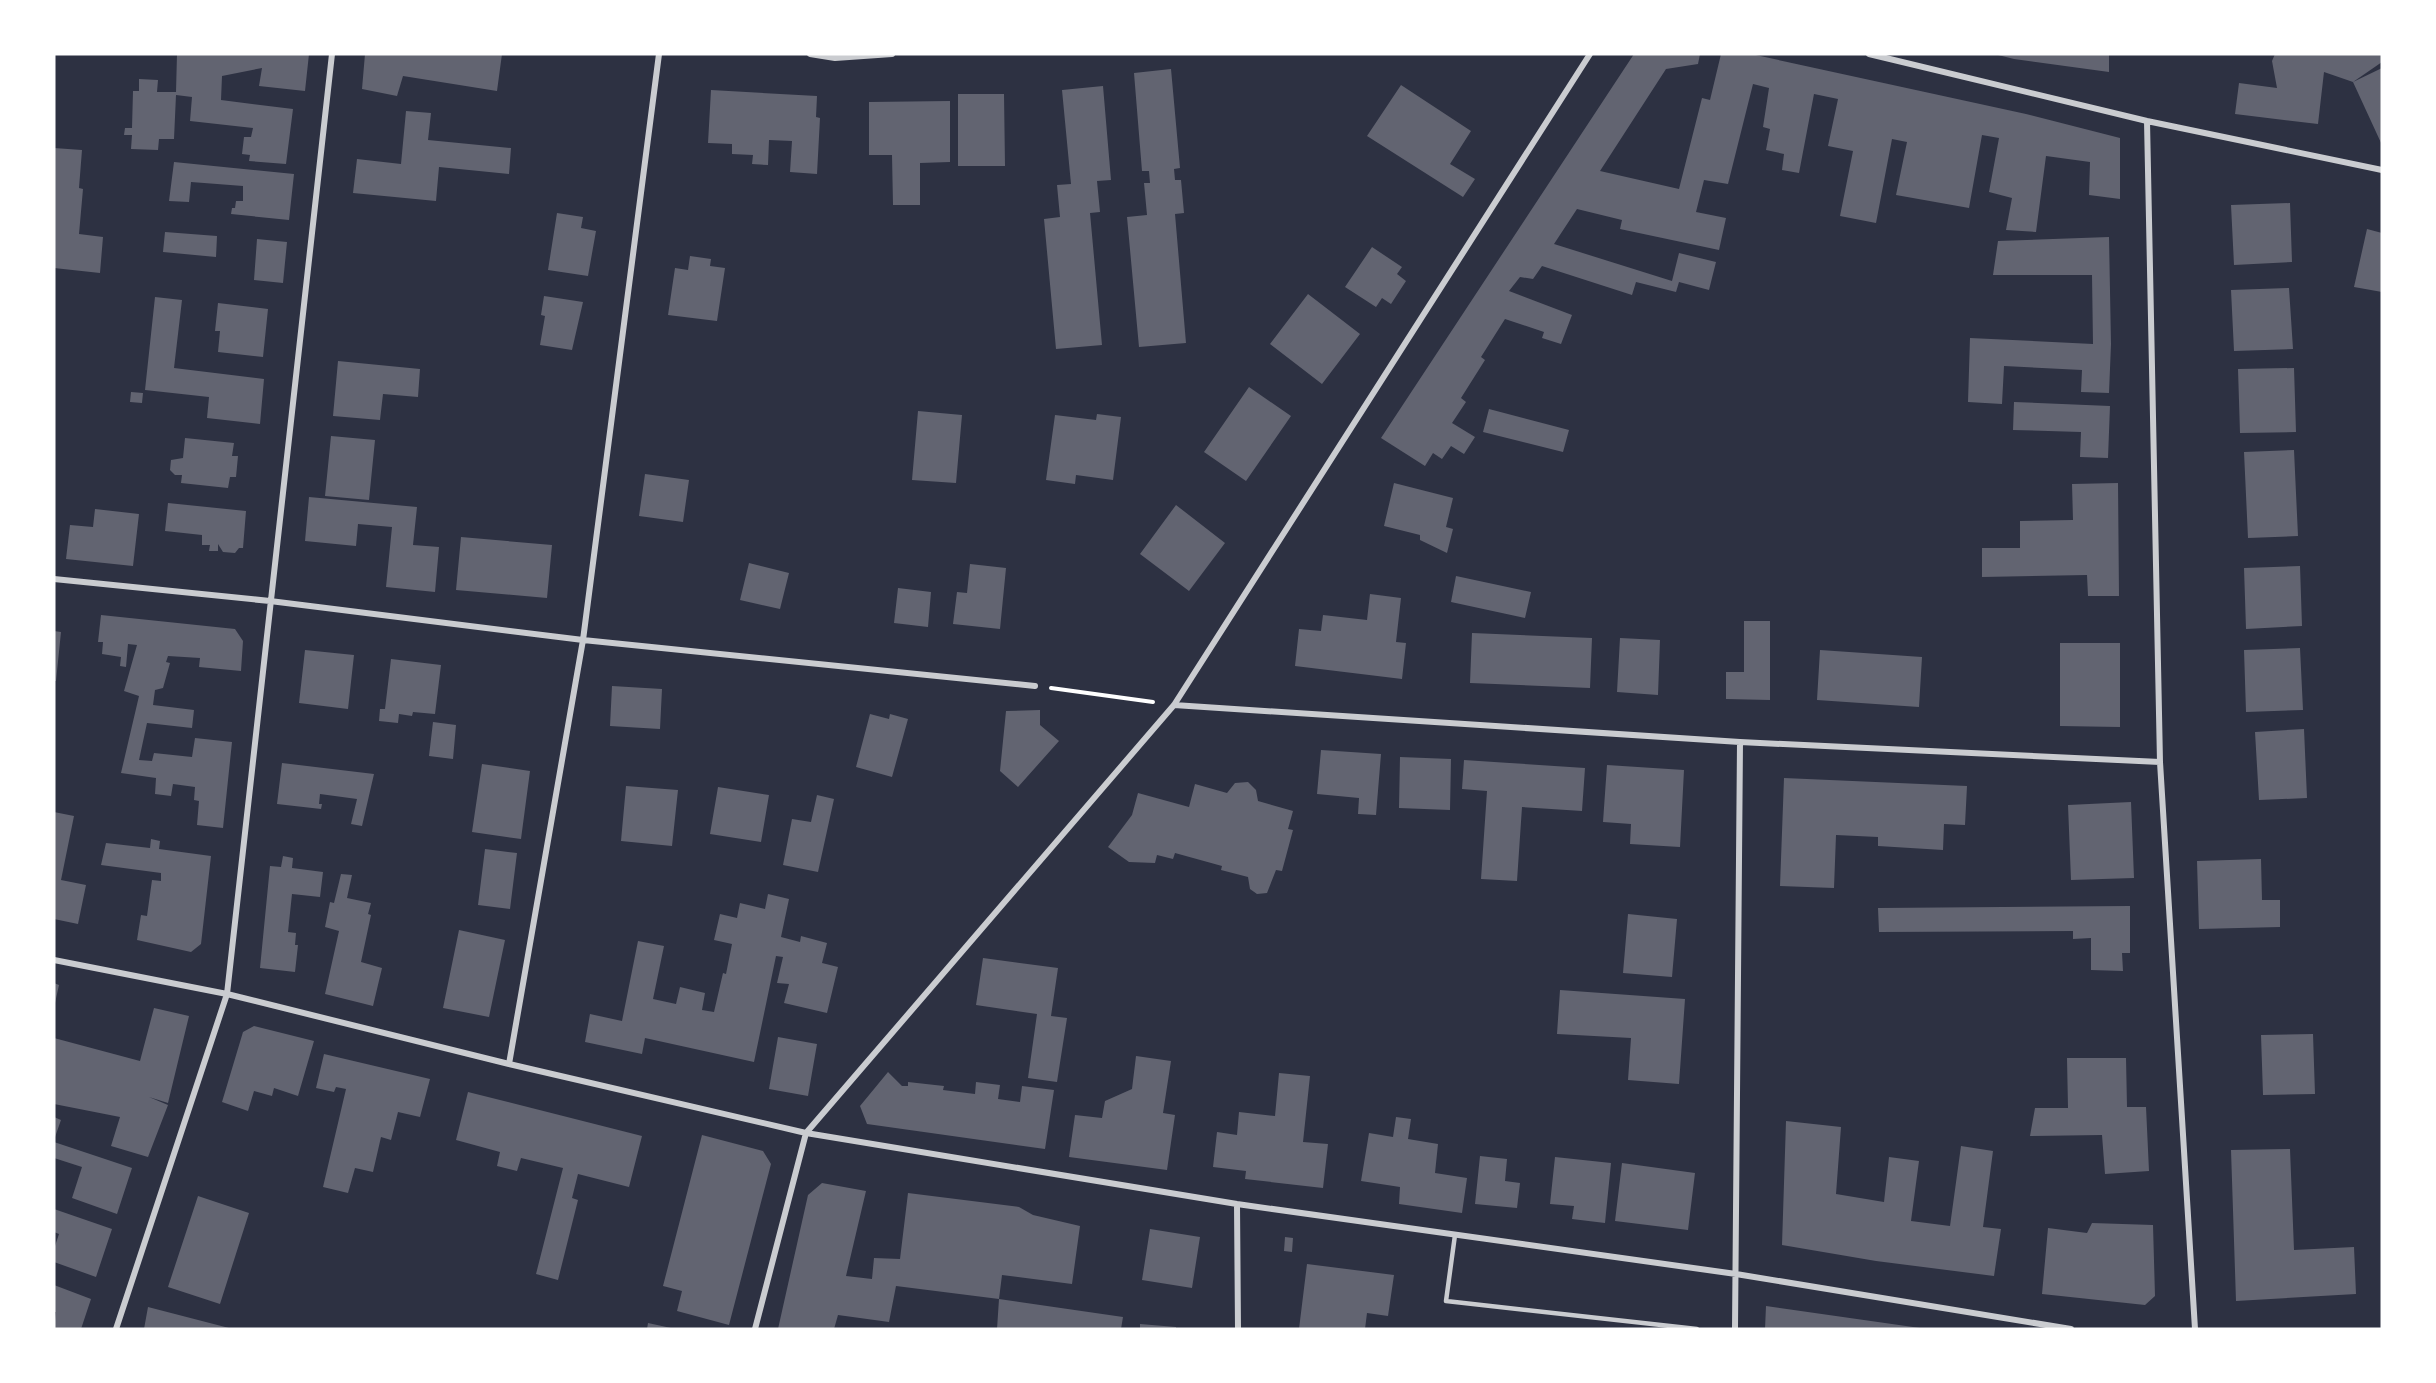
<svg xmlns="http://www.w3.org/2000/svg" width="2436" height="1383" font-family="'Sofia Sans Condensed',sans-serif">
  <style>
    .building { fill: #626471 }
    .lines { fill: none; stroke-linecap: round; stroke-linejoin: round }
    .path { stroke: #fff; stroke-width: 4 }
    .service { stroke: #caccd0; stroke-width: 4.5 }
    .minor { stroke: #caccd0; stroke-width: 6 }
  </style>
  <rect width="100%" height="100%" fill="#2d3142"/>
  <path class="building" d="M177,54H309L305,91L259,86L262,68L222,76L221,100L293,109L286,164L249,161L250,155L242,154L244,137H251L253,128L190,121L192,97L176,95L174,139H159L158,150L131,149L132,135H124L125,128H132L133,91H139V79L158,80L157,92H176Z
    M365,54H502L497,91L403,76L397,96L362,89Z
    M1634,54H1700L1698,64L1666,69L1600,171L1679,189L1702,98L1710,100L1721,54H1751L2026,114L2120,138V199L2089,195L2090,162L2046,156L2036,232L2006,230L2012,198L1989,192L1999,138L1982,135L1969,208L1896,195L1907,142L1892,139L1876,223L1840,216L1853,151L1828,146L1838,99L1814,94L1799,173L1782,170L1784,154L1766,150L1770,129L1763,127L1769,88L1753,84L1728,184L1704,180L1696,212L1726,218L1719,250L1620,229L1622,220L1577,209L1554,244L1672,281L1679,253L1716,262L1709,290L1679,282L1676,292L1636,282L1632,295L1542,266L1533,279L1520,277L1509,291L1572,315L1561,344L1542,338L1544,332L1505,319L1481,357L1485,360L1461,398L1466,402L1452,423L1475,437L1464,454L1451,446L1442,459L1433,453L1425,466L1381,438Z
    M1994,54H2109V72L2014,59Z
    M2275,54H2382V62L2353,82L2324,72L2318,124L2235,114L2239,83L2277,88L2272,61Z
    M2382,68V145L2353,82Z
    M1171,69L1180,168L1174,169L1175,180H1181L1184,213L1175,214L1186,343L1139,347L1127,217L1147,215L1144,183H1150L1149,171H1142L1134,73Z
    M1401,85L1471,131L1450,164L1475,179L1463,197L1367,136Z
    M1103,86L1111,180L1097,181L1100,212L1090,213L1102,345L1056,349L1044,219L1060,217L1057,185L1071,184L1062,90Z
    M711,90L817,96L816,117L820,118L817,174L790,172L792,141L769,140L768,165L752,164L753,155L732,154V144L708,143Z
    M958,94H1004L1005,166H958Z
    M950,101V162L920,163V205H893L892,155H869V102Z
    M406,111L431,113L428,140L511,148L509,174L439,167L436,201L353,193L357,159L401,164Z
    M54,148L82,150L79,188L83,189L79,234L103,237L100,273L54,268Z
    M174,162L294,174L289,220L231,214L232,208H235L236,201H243V186L191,182L189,202L169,201Z
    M2290,203L2292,262L2234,265L2231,205Z
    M557,213L583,217L581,228L596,231L588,276L548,270Z
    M2367,229L2382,233V292L2354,287Z
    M165,232L217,236L216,257L163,252Z
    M2109,237L2111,344L2109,393L2081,392L2082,370L2004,366L2002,404L1968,402L1970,338L2093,344L2092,275H1993L1998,241Z
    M257,239L287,242L283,283L254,280Z
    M1372,247L1402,267L1397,274L1406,281L1391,304L1382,298L1376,307L1345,287Z
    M690,256L711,259L710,266L725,268L717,321L668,315L675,268L688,270Z
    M2289,288L2293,349L2234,351L2231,290Z
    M1308,294L1360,334L1322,384L1270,344Z
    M544,296L583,302L572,350L540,345L545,316L541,315Z
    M155,297L182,300L174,368L264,379L260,424L207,418L209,397L145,390Z
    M218,303L268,309L263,357L218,352L220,331H215Z
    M338,361L420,369L418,397L383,394L380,420L333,416Z
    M2294,368L2296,432L2240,433L2238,369Z
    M1249,387L1291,416L1246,481L1204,452Z
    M131,392L143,393L142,403L130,402Z
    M2014,402L2110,406L2108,458L2080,457L2081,432L2013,430Z
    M1489,409L1569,430L1563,452L1483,432Z
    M918,411L962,415L956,483L912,480Z
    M1097,414L1121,417L1113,480L1076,475L1075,484L1046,480L1055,415L1096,420Z
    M331,436L375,440L369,500L325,496Z
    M185,438L234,443L232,456H238L236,477H230L228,488L181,483L182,475H175L170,470L171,460L183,458Z
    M2294,450L2298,536L2248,538L2244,452Z
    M645,474L689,480L683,522L639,516Z
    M1394,483L1453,498L1446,527L1453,529L1447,553L1420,540V535L1384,526Z
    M2118,483L2119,596H2088L2087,575L1982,577V548H2020V521L2073,520L2072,484Z
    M309,497L417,507L413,545L439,547L435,592L386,587L392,527L358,524L356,546L305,541Z
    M168,503L246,511L243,548H239L235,553L223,552L218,544V551H209L210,545H202V535L165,531Z
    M1176,505L1225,543L1189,591L1140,554Z
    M95,509L139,514L133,566L66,559L70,525L93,527Z
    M461,537L552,545L547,598L456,590Z
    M749,563L789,573L780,609L740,600Z
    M970,564L1006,568L1000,629L953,624L957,592L967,593Z
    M2300,566L2302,626L2246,629L2244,568Z
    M1456,576L1531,592L1525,618L1451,602Z
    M898,588L931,592L928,627L894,623Z
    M1370,594L1401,598L1396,642L1406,643L1402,679L1295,666L1299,629L1321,631L1323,615L1367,620Z
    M101,615L235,629L243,641L241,671L199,667L200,658L168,656L166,662L170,663L163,688L155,690L153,705L194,710L192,728L147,723L139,760L152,761L154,753L192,757L195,738L232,742L223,828L197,825L199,801L194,800L195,787L173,784L171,796L155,794L156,778L121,773L139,696L124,691L137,645L128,644L126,667L120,666L121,657L102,654L103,642H98Z
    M1744,621H1770V700L1726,699V672H1744Z
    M54,631L61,632L56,681H54Z
    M1472,633L1592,638L1590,688L1470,683Z
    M1620,638L1660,640L1658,695L1617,692Z
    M2060,643H2120V727L2060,726Z
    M2300,648L2303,710L2246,712L2244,650Z
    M305,650L354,655L348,709L299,703Z
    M1820,650L1922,657L1919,707L1817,700Z
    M391,659L441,665L435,714L413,712L412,716L399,714L398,723L379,721L380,709H385Z
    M612,686L662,689L660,729L610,726Z
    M1040,710V725L1059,741L1018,787L1000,771L1006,711Z
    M870,714L889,719L890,714L908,719L892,777L856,767Z
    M433,722L456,725L453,759L429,756Z
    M2304,729L2307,798L2259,800L2255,732Z
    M1321,750L1381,754L1376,815L1358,814L1359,798L1317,794Z
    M1400,757L1451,759L1450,810L1399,808Z
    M1464,760L1585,768L1582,811L1522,807L1517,881L1481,879L1487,791L1462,789Z
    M282,763L374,774L362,826L351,824L357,799L320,794L319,804H322L321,809L277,804Z
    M482,764L530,771L521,839L472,832Z
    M1607,765L1684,770L1680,847L1630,844L1631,824L1603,822Z
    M1784,778L1967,786L1965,825L1944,824L1943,850L1878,846V837L1836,835L1834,888L1780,886Z
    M1248,782L1256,790L1258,801L1293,811L1288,829L1293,830L1282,871L1276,870L1267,893L1257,894L1250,889L1248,877L1221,870L1222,866L1175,853L1173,859L1157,855L1155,863L1129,862L1108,847L1132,815L1138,793L1189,807L1195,784L1227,793L1235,783Z
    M626,786L678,790L672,846L621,841Z
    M718,787L769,795L761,842L710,834Z
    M817,795L834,799L818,872L783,865L792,819L811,822Z
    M2131,802L2134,878L2071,880L2068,805Z
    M54,812L74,816L61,880L86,885L78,924L54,919Z
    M151,839L160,841L159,849L211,856L201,944L191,952L137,940L141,915L147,916L152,880L161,881V873L101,865L106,843L150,848Z
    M485,849L517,853L510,909L478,905Z
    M283,856L293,858L292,868L323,872L320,897L292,894L288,932L296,933L295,945H298L295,972L260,968L270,866L281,867Z
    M2261,859L2262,900H2280V927L2199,929L2197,861Z
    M341,874L352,875L347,898L371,903L368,914L371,915L361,962L382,968L373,1006L325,994L339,931L325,927L330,902L334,903Z
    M768,894L789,899L781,937L800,942L801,936L827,943L822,963L838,967L827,1013L784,1003L789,984L777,983L783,957L776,956L754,1062L645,1038L642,1054L585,1042L590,1014L622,1021L638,941L664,946L653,999L676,1004L680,987L705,993L702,1010L714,1012L723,973L726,974L732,944L714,940L720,914L737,918L740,903L765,909Z
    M2130,906V953H2122L2123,971L2091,970V938L2073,939V931L1879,932L1878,908Z
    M1628,914L1677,919L1672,977L1623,973Z
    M459,930L505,940L489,1017L443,1008Z
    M983,958L1058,968L1051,1016L1067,1018L1057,1082L1028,1078L1037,1014L976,1005Z
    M54,983L59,985L55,1003H54Z
    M1560,990L1685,999L1679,1084L1628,1080L1631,1038L1557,1034Z
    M154,1008L189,1016L168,1103L149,1097L168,1105L148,1157L111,1146L120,1117L54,1104V1038L140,1061Z
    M254,1026L314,1041L298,1096L274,1088L272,1096L254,1091L248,1111L222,1102L243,1032Z
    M2313,1034L2315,1094L2263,1095L2261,1035Z
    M778,1037L817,1044L808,1096L769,1089Z
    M324,1054L430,1079L420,1117L398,1112L391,1140L381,1137L373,1172L355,1168L348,1193L323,1187L346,1089L336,1087L334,1092L316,1088Z
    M1136,1056L1171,1061L1163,1113L1175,1115L1167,1170L1069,1157L1075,1115L1102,1118L1105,1101L1132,1089Z
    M2067,1058H2126L2127,1107H2146L2149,1171L2105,1174L2102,1135L2030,1136L2035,1108H2068Z
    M888,1072L902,1086H908V1082L944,1086L943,1090L975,1094L976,1082L1000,1085L998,1099L1020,1102L1022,1086L1054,1090L1045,1149L867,1124L860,1106Z
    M1279,1073L1310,1076L1303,1142L1328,1144L1323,1188L1245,1179L1246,1171L1213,1167L1217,1132L1237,1135L1239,1112L1275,1116Z
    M468,1092L642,1136L629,1187L578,1174L572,1198L578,1200L558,1280L536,1274L563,1168L521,1158L517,1171L497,1166L500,1152L456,1140Z
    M54,1117L61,1120L54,1140Z
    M1396,1117L1411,1119L1408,1139L1438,1144L1435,1173L1467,1178L1462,1213L1399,1204L1400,1187L1361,1181L1369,1133L1393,1137Z
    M1786,1121L1841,1127L1836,1194L1884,1202L1889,1157L1919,1161L1911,1221L1950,1226L1961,1146L1993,1151L1983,1227L2001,1229L1994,1276L1876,1261L1782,1245Z
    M702,1135L763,1151L771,1164L729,1325L677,1311L682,1291L663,1286Z
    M54,1142L132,1168L117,1214L72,1198L82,1167L54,1158Z
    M2290,1149L2294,1250L2354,1247L2356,1294L2236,1301L2231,1150Z
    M1480,1156L1507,1159L1505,1181L1520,1183L1517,1208L1475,1204Z
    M1555,1157L1611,1163L1605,1223L1572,1219L1574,1206L1550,1204Z
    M1622,1163L1695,1173L1688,1230L1615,1221Z
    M822,1183L866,1191L846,1276L872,1279L874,1258L900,1259L908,1193L1019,1207L1033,1215L1080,1226L1072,1284L1002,1275L999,1299L896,1286L889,1322L838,1315L834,1329H778L808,1195Z
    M198,1196L249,1213L220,1304L168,1287Z
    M54,1209L112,1229L96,1277L54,1262V1249L59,1234L54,1232Z
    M2092,1223L2153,1225L2155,1296L2145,1305L2042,1294L2048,1228L2087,1233Z
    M1150,1229L1200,1237L1192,1288L1142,1280Z
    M1285,1237L1293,1238L1292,1252L1284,1251Z
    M1307,1264L1394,1275L1388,1316L1367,1313L1365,1329H1299Z
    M54,1285L91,1299L81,1329H54L56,1312H54Z
    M999,1299L1123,1317L1121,1329H997Z
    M1766,1306L1920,1328V1329H1765Z
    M148,1307L229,1328V1329H144Z
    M648,1323L671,1328V1329H647Z
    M1140,1324L1176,1327V1329H1140Z"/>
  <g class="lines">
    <path class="path" d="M1051,688L1153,702"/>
    <path class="service" d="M1455,1235L1446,1301L1697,1329"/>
    <path class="minor" d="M810,54L835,58L892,54
      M1869,54L2147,121L2382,170
      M2147,121L2160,762L2195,1329
      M54,579L270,601L583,640L1035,686
      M1174,705L1740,742L2160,762
      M54,960L227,994L509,1064L806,1133L1237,1204L1736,1274L2071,1329
      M509,1064L583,640L659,54
      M1237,1204L1238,1329
      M116,1329L227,994L332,54
      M755,1329L806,1133L1174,705L1590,54
      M1735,1329L1740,742"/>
  </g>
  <rect width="2436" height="1383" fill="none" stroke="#ffffff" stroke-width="111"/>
</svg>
